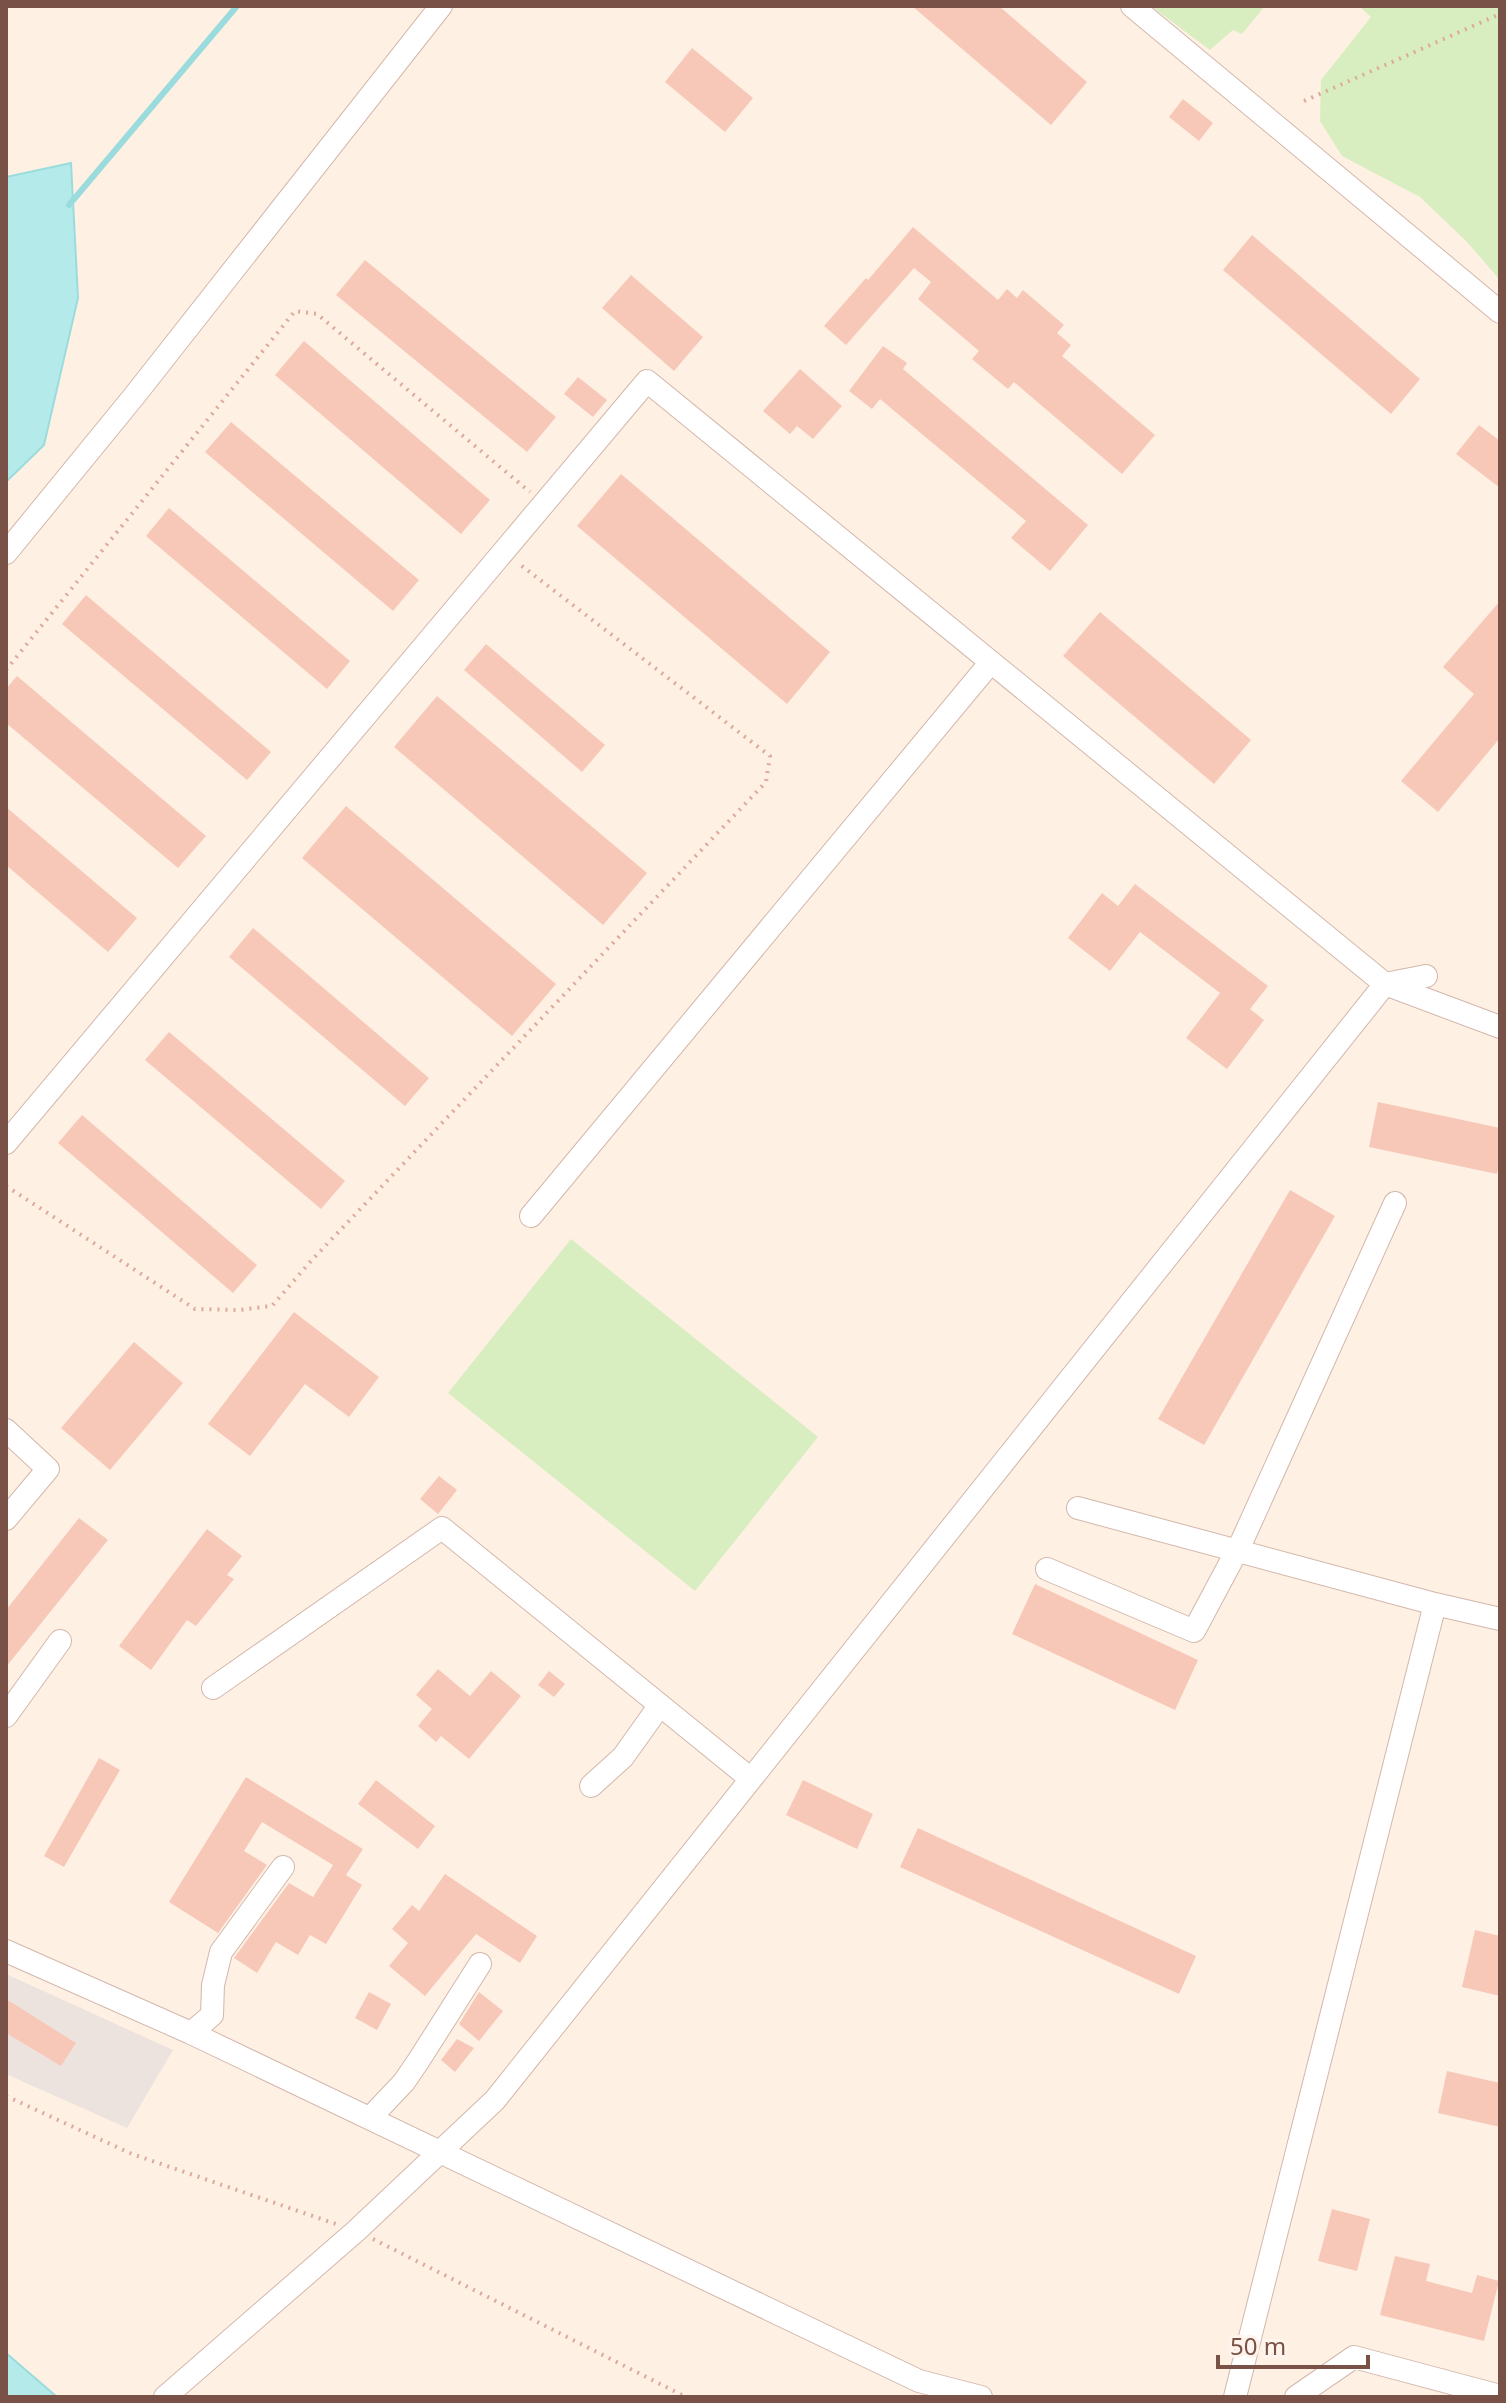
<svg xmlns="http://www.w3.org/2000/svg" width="1506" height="2403" font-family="'Noto Sans',sans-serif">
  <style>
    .industrial { fill: #ede3de }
    .green { fill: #d9eec0 }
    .water { fill: #b5eaea; stroke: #9adcdd; stroke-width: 2 }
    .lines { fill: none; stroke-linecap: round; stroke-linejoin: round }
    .stream { stroke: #9adcdd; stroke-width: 6 }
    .building { fill: #f7c8b8 }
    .minor-casing { stroke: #d3b7ab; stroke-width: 24 }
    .path { stroke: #dcaa9b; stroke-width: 4; stroke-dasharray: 2 6; stroke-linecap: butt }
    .minor { stroke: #fff; stroke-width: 22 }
  </style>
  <rect width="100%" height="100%" fill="#fef0e3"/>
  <path class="industrial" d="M6,1974L173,2050L127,2128L6,2074Z"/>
  <path class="green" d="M1151,6H1265L1242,34L1233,30L1210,50Z
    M1359,6H1500V280L1466,241L1420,197L1342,156L1320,121L1321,80L1371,17Z
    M571,1239L818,1437L695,1591L448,1393Z"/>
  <path class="water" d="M71,163L78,298L44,445L6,482V177Z
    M6,2353L57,2397H6Z"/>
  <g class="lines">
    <path class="stream" d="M69,205L237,6"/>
  </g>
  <path class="building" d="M912,6H999L1087,82L1051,125Z
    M692,48L753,98L725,132L665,82Z
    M1183,99L1213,123L1199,141L1169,117Z
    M913,227L998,300L1007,289L1017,298L1023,290L1064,325L1057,333L1071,345L1062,356L1155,435L1122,474L1014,382L1008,389L972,359L979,351L918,299L931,282L914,268L846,345L824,326L866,278L868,280Z
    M1252,235L1420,379L1391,414L1223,270Z
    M365,260L556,417L527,452L336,295Z
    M631,275L703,337L674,371L602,308Z
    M304,341L490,500L461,534L275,375Z
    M883,346L907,363L903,369L1088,525L1050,571L1011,538L1026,521L880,399L872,409L849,391Z
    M800,369L842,406L813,439L797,426L790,434L763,411Z
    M578,377L607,400L593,417L564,394Z
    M231,422L419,580L393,611L205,452Z
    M1479,425L1500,441V488L1456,454Z
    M621,474L830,652L787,704L577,526Z
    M169,508L350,661L327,689L146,536Z
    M86,595L271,752L247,780L62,624Z
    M1500,601V738L1438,812L1401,781L1474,694L1443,667Z
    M1100,612L1251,740L1214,784L1063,656Z
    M486,644L605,745L582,772L464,670Z
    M17,676L206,836L178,868L6,723V689Z
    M437,696L647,873L603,925L394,747Z
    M346,806L556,984L512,1036L302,858Z
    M6,807L137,918L108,952L6,865Z
    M1135,884L1268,986L1250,1009L1264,1020L1227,1069L1186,1038L1220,993L1140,932L1110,971L1068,938L1102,893L1118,906Z
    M253,928L429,1078L405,1106L229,957Z
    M169,1032L345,1181L321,1209L145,1060Z
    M1378,1102L1500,1128V1159L1497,1174L1369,1147Z
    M82,1115L257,1265L233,1293L58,1143Z
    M1290,1190L1335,1216L1204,1445L1158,1419Z
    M294,1312L379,1377L349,1417L305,1384L250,1456L208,1424Z
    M134,1342L183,1383L110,1470L61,1428Z
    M439,1476L457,1490L438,1514L420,1499Z
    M79,1518L108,1540L6,1667V1610Z
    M207,1529L242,1556L227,1575L234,1579L196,1626L187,1620L151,1670L119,1646Z
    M1035,1584L1198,1660L1175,1710L1012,1634Z
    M438,1669L470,1696L491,1671L521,1696L469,1759L441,1736L436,1742L418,1726L432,1709L416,1695Z
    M549,1671L565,1684L554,1697L538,1685Z
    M99,1758L120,1770L64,1867L44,1856Z
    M246,1777L363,1849L346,1875L362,1885L326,1944L310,1935L298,1955L276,1942L257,1973L234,1958L289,1883L313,1897L333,1865L262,1822L244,1851L267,1865L218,1933L169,1902Z
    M376,1780L435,1826L418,1849L358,1804Z
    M803,1780L873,1814L857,1849L786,1815Z
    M918,1828L1196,1956L1179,1994L900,1867Z
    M445,1874L537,1936L520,1963L476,1934L425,1996L389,1966L408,1943L392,1929L412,1905L419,1911Z
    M1475,1930L1500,1936V1996L1462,1987Z
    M369,1992L391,2004L377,2030L355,2018Z
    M479,1992L503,2011L479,2041L459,2024Z
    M6,1999L76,2043L61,2066L6,2033Z
    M457,2039L474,2048L455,2072L441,2060Z
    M1447,2071L1500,2083V2127L1438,2113Z
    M1332,2209L1370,2219L1357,2271L1318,2261Z
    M1395,2256L1430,2264L1426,2281L1472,2293L1477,2275L1499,2281L1484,2341L1380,2315Z"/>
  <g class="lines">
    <defs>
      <path id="minor" d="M1132,6L1500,312
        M6,553L135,395L441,6
        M6,1143L647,381L1385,984L1500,1027
        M531,1216L991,662
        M6,1430L48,1469L6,1519
        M1078,1508L1435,1604L1235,2397
        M1047,1569L1194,1631L1242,1541L1395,1203
        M1435,1604L1500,1619
        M213,1688L442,1528L751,1779
        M6,1716L60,1641
        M591,1786L623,1757L660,1705
        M6,1951L191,2033L919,2381L981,2397
        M191,2033L212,2015L213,1985L221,1952L283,1867
        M370,2118L404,2082L419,2060L480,1964
        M165,2397L356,2231L495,2100L1385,984L1426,976
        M1296,2397L1354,2357L1500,2396"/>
    </defs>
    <use href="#minor" class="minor-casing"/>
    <path class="path" d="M1304,101L1500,14
      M6,670L295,311L317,314L530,492
      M6,1186L195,1309L239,1310L272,1306L310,1262L766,782L770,756L518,563
      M6,2096L132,2154L336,2224
      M373,2239L686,2397"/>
    <use href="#minor" class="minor"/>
  </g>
  <rect width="1506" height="2403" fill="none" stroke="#795146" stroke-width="16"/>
  <path d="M1218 2355v12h150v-12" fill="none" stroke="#795146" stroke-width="4"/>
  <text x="1230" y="2355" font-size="24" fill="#795146" stroke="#fff4eb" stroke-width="6" paint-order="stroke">50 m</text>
</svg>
